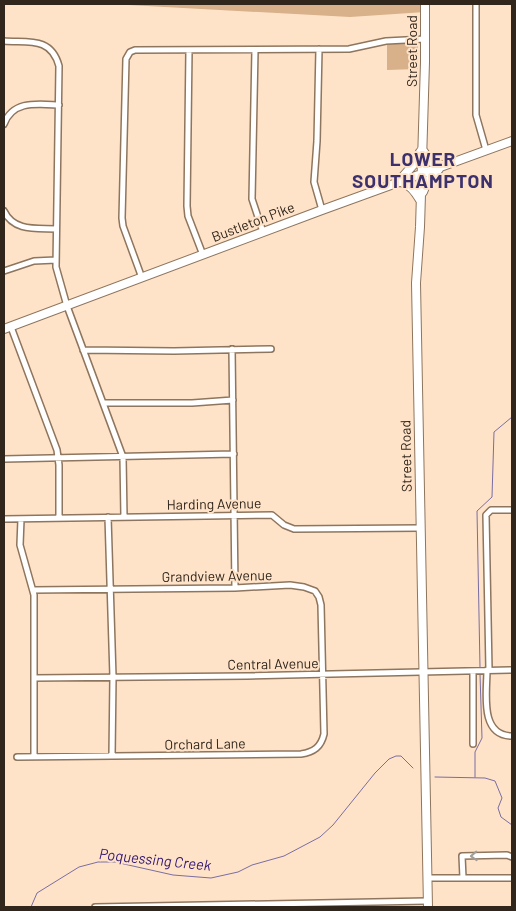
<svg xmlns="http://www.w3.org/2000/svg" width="516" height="911" font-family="Barlow,sans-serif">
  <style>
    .green { fill: #d8b08a }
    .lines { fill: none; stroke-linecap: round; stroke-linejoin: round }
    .stream { stroke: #796ea2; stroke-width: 1 }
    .minor-casing { stroke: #8e755d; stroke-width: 8 }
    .primary-casing { stroke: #8e755d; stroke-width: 10 }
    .minor { stroke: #fff; stroke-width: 5 }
    .primary { stroke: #fff; stroke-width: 8 }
    .oneway { stroke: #a29d99 }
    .labels { text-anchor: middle; stroke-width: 4; stroke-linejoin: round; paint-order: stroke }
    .street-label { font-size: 14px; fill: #30261c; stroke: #ffe3c8 }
    .water-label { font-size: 15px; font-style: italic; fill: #351a75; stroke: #ffe3c8 }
    .district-label { font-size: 19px; font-weight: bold; letter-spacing: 1px; fill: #3c316d; stroke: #ffe3c8 }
  </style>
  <rect width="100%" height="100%" fill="#ffe3c8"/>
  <path class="green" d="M110,4H425V12L350,17Z
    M418,43V69L387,70V44Z"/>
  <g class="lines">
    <path class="stream" d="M480,667L477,511L492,497L494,432L512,417
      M435,777L485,778L495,781L502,798L498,808L501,817L512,825
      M475,777V752L482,738L480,674
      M31,907L37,893L79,867L98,862H115L173,875L211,878L238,872L252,865L284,856L320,837L333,825L375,773L389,759L396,756H401L413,768"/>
    <defs>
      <path id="minor" d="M476,4V115L486,150
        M4,41C27,43 51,36 59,66L56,267L67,306L123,457L124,517
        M319,49L317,141L314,182L322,210
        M189,50L187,206L188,216L203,255
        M255,50L252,199L263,232
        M4,124C13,100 37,104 59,105
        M4,211C14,232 37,228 56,229
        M4,271L34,261L56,260
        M142,278L123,226L122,218L126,59L130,52L135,50L349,49L386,41L425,39
        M11,327L57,450L59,465V518
        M232,349L235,588
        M83,350L174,351L271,349
        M104,403H192L233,400
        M4,459L234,454
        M108,517L113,677L112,756
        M4,519L272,515L284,525L294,529L420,528
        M21,519L20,545L34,595V757
        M487,670C487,692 479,736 512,736
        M489,670L486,515L491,510H512
        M473,671V744
        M34,678L247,676L512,670
        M17,757L301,754C314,752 321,747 324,734L321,605L319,597L315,591L304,587L290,585L235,588L33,590
        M427,878H512
        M463,878L462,856L507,855L512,857
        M95,907L427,901"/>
      <path id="primary" d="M425,4V62L420,227L416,283L428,907
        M422,149L431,162L442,165
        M423,192L427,182L439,169
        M420,200C414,190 410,185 399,181L414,164L420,152
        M4,329L322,210L512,141"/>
    </defs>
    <use href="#minor" class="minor-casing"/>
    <use href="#primary" class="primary-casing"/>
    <use href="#minor" class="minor"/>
    <use href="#primary" class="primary"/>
  </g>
  <defs><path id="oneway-chevron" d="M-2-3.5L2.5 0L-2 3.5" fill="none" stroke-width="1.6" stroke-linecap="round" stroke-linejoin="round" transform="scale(1.25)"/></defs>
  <use class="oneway" href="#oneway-chevron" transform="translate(474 856) rotate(178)"/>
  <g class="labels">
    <g class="street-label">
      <text transform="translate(412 51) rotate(-90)" y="5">Street Road</text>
      <text transform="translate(253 222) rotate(-21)" y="5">Bustleton Pike</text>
      <text transform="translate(406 456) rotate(-91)" y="5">Street Road</text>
      <text transform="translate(214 504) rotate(-1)" y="5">Harding Avenue</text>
      <text transform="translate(217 576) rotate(-1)" y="5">Grandview Avenue</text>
      <text transform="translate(273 664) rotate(-1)" y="5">Central Avenue</text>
      <text transform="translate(205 744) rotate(-1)" y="5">Orchard Lane</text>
    </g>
    <g class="water-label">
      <text transform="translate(155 860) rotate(6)" y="5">Poquessing Creek</text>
    </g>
    <g class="district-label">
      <text x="423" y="166">LOWER<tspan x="423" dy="22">SOUTHAMPTON</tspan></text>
    </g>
  </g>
  <rect width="516" height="911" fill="none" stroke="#30261c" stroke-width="10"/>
</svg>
